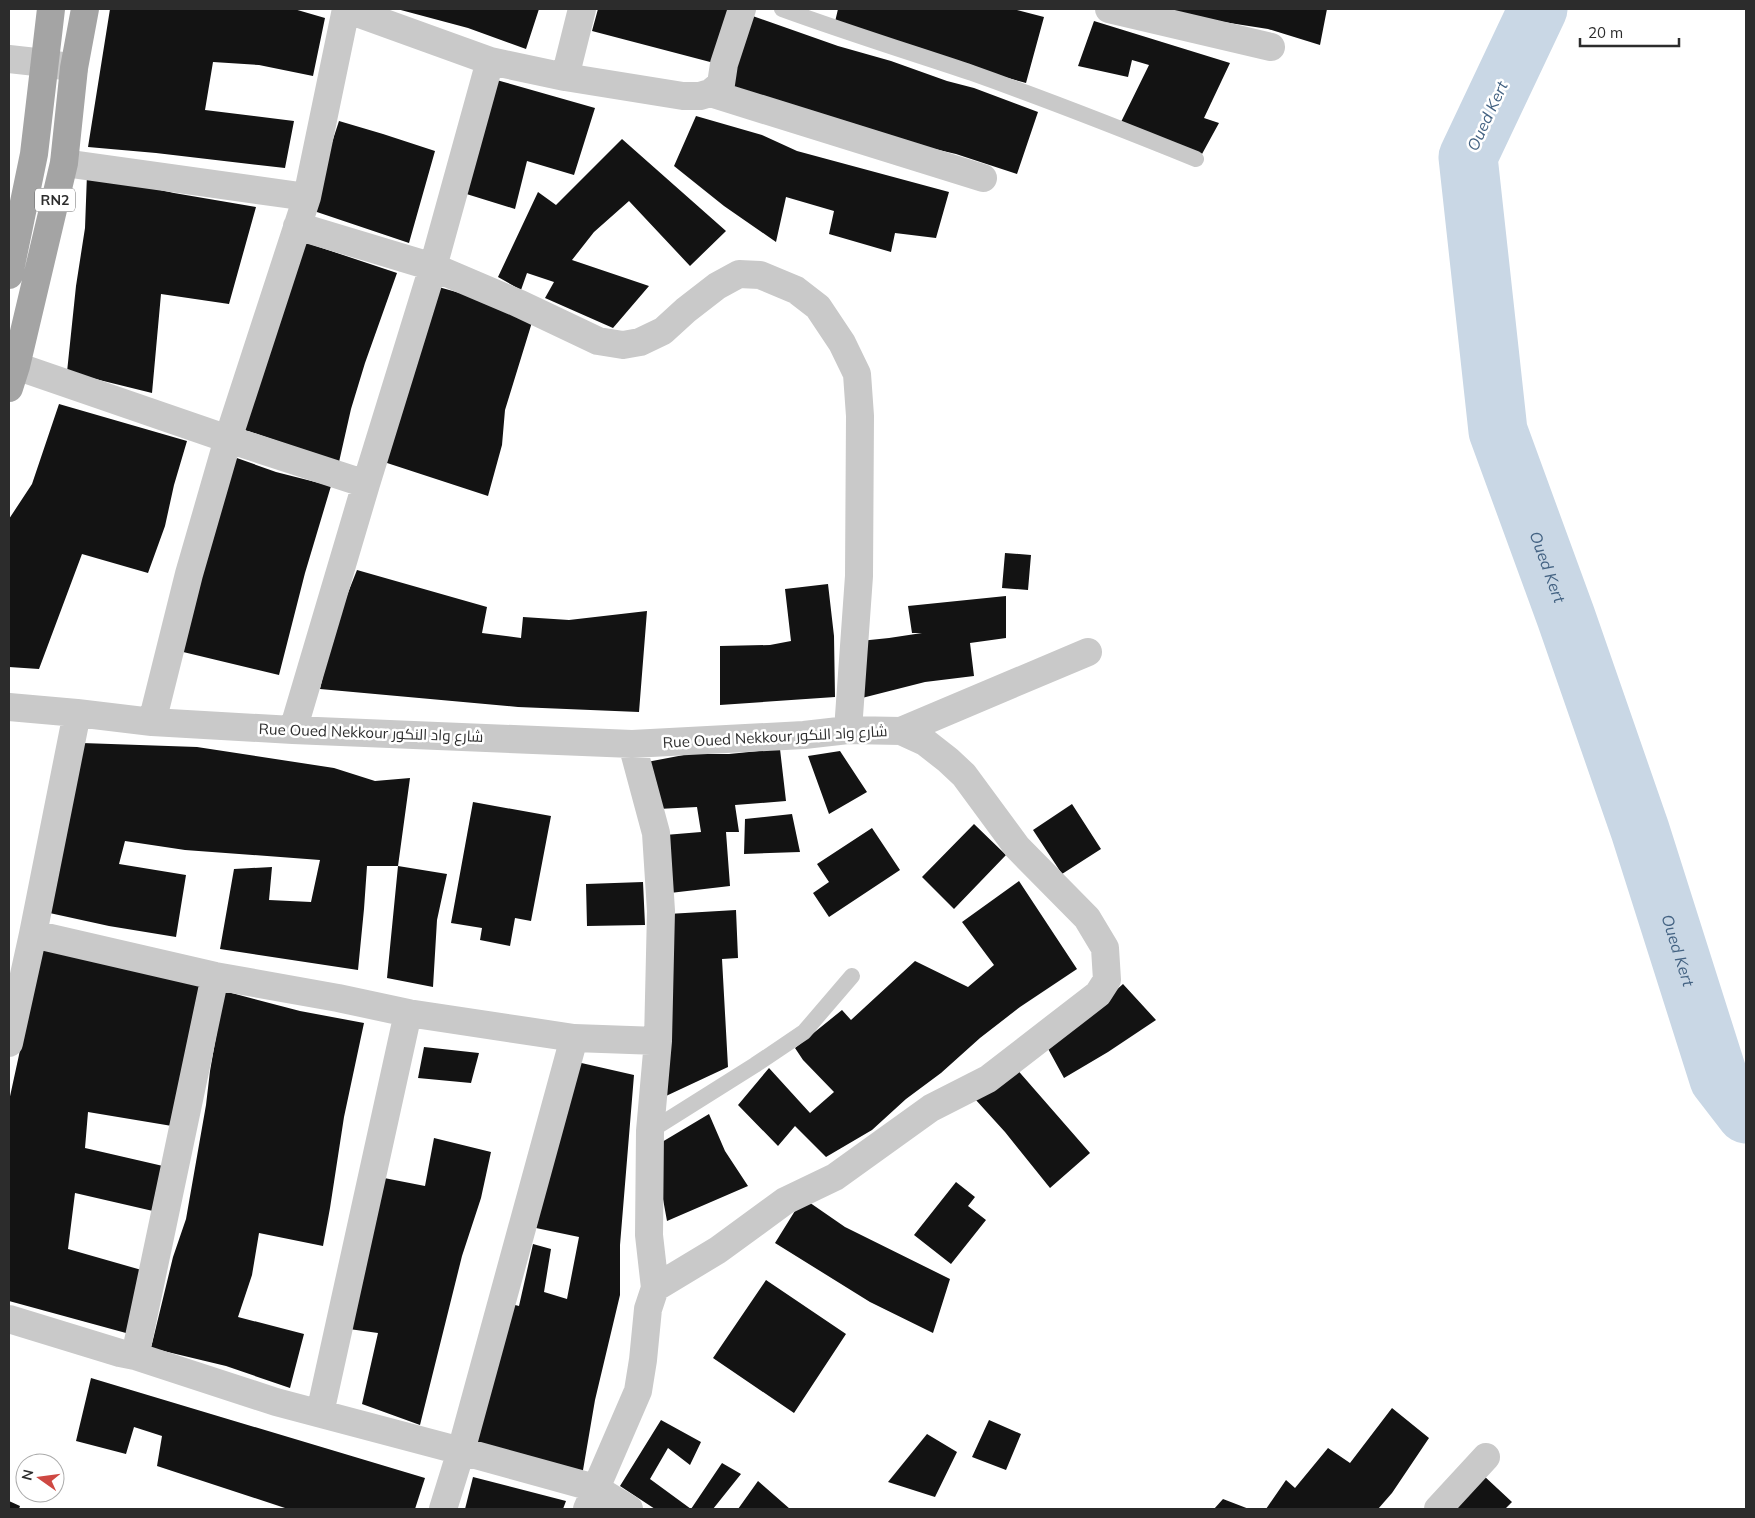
<svg xmlns="http://www.w3.org/2000/svg" width="1755" height="1518" font-family="Mulish,Cairo,sans-serif">
  <style>
    .lines { fill: none; stroke-linecap: round; stroke-linejoin: round }
    .river { stroke: #c9d7e5; stroke-width: 59 }
    .building { fill: #131313 }
    .service { stroke: #c9c9c9; stroke-width: 16 }
    .minor { stroke: #c9c9c9; stroke-width: 28 }
    .primary { stroke: #a4a4a4; stroke-width: 28 }
    .labels { text-anchor: middle; stroke-width: 5; stroke-linejoin: round; paint-order: stroke }
    .shield { fill: #fff; stroke: #6b6b6b; stroke-width: 1 }
    .shield-label { font-size: 14px; font-weight: bold; fill: #2c2c2c }
    .street-label { font-size: 15px; fill: #2c2c2c; stroke: #fff }
    .water-label { font-size: 16px; font-style: italic; fill: #446383; stroke: #fff }
  </style>
  <rect width="100%" height="100%" fill="#fff"/>
  <g class="lines">
    <path class="river" id="s1" d="M1538,9L1468,157L1498,431L1566,617L1640,830L1719,1079L1746,1114"/>
  </g>
  <path class="building" d="M110,9H294L325,18L313,76L259,65L213,62L205,110L294,121L285,168L156,153L88,147Z
    M397,9H539L526,49L468,28Z
    M598,9H731L714,63L592,31Z
    M838,9H1013L1044,17L1026,83L960,65L835,22Z
    M1174,9H1327L1320,45L1268,29L1217,21L1173,11Z
    M747,14L838,46L891,61L947,81L974,88L1038,112L1017,174L956,154L926,147L727,85Z
    M1094,21L1230,63L1204,118L1219,123L1202,154L1121,122L1149,65L1132,60L1128,77L1078,66Z
    M493,79L595,108L574,175L527,161L515,209L460,192Z
    M696,116L762,135L797,151L949,192L936,238L895,233L891,252L829,234L834,211L786,197L776,242L724,206L674,166Z
    M339,121L383,134L435,151L409,243L308,209L323,170Z
    M622,139L726,231L690,266L629,201L594,232L572,260L649,286L613,328L545,298L554,282L527,273L521,290L498,277L538,192L556,205Z
    M87,174L174,193L256,207L229,304L161,294L152,393L67,372L76,286L85,228Z
    M304,242L397,273L365,363L351,409L339,462L242,429Z
    M435,286L481,299L533,319L505,410L502,445L488,496L384,462Z
    M59,404L187,441L174,485L165,526L148,573L82,554L39,669L9,667V519L32,484Z
    M234,457L276,472L331,486L305,573L279,675L179,651Z
    M1005,553L1031,555L1028,590L1002,588Z
    M357,570L487,607L482,633L521,638L523,617L569,620L647,611L639,712L518,707L320,689L334,628Z
    M828,584L834,636L835,697L720,705V646L770,645L791,641L785,589Z
    M1006,596V638L970,643L974,676L925,682L858,699L860,641L889,638L922,633H912L908,606Z
    M82,743L197,747L334,768L375,781L410,778L398,866H367L364,909L358,970L220,949L234,869L272,867L269,900L311,902L320,860L185,850L125,841L119,864L186,875L176,937L109,926L45,912Z
    M780,749L786,801L735,805L739,832H726L730,886L670,893L665,835L701,832L697,807L658,809L647,762L689,754H729Z
    M840,751L867,792L829,814L808,756Z
    M473,802L551,816L531,921L515,918L510,946L480,940L482,928L451,923Z
    M1072,804L1101,849L1062,874L1033,830Z
    M792,814L800,852L744,854L745,819Z
    M974,824L1006,855L954,909L922,877Z
    M872,828L900,870L829,917L813,893L829,882L817,864Z
    M398,866L447,874L437,920L433,987L387,978Z
    M1019,881L1077,969L1020,1007L980,1038L941,1073L906,1099L872,1130L826,1157L795,1126L778,1146L738,1105L769,1068L810,1113L834,1092L803,1060L795,1048L842,1010L851,1020L915,961L968,987L994,965L962,922Z
    M643,882L645,925L587,926L586,884Z
    M736,910L738,958L722,959L728,1067L666,1096L668,914Z
    M42,949L207,986L178,1127L88,1112L85,1148L163,1166L153,1211L75,1193L68,1249L145,1271L126,1333L9,1301V1101Z
    M1123,984L1156,1020L1108,1052L1064,1078L1046,1045L1086,1017Z
    M224,991L300,1011L364,1023L344,1117L330,1208L323,1246L259,1233L252,1275L238,1317L304,1334L290,1388L226,1366L151,1348L173,1257L186,1219L206,1105L210,1071Z
    M424,1047L479,1053L471,1083L418,1078Z
    M577,1062L634,1075L620,1245V1295L595,1400L582,1476L473,1447L511,1304L519,1306L533,1244L551,1249L544,1292L567,1299L579,1237L536,1228Z
    M1015,1067L1090,1153L1050,1188L1005,1132L975,1099Z
    M709,1114L725,1151L748,1186L667,1221L661,1188L662,1142Z
    M434,1138L491,1152L481,1198L462,1256L420,1425L362,1404L378,1333L349,1329L379,1177L425,1186Z
    M956,1182L975,1197L968,1206L986,1220L951,1264L914,1235Z
    M803,1198L845,1227L950,1279L933,1333L870,1302L775,1243Z
    M766,1280L846,1334L794,1413L713,1358Z
    M91,1378L425,1478L415,1509H288L157,1466L162,1436L134,1427L126,1454L76,1441Z
    M1392,1408L1429,1438L1392,1493L1378,1509H1266L1286,1480L1295,1488L1328,1448L1350,1463Z
    M661,1420L701,1442L690,1465L668,1448L650,1479L691,1509L722,1463L741,1474L713,1509H655L620,1486Z
    M989,1420L1021,1434L1006,1470L972,1457Z
    M927,1434L957,1452L935,1497L888,1482Z
    M1483,1475L1512,1502L1505,1509H1460L1457,1507Z
    M473,1477L566,1501L563,1509H465Z
    M758,1481L790,1509H738Z
    M1223,1499L1249,1509H1214Z
    M9,1501L20,1506L19,1509H9Z"/>
  <g class="lines">
    <path class="service" d="M782,9C845,32 909,52 972,73C1048,100 1122,129 1196,159
      M650,1131L755,1065L804,1032L852,976"/>
    <path class="minor" d="M346,9L490,61L565,77L582,9
      M1109,9L1271,47
      M9,59L45,63L74,68
      M565,77L683,96H700L710,93L721,84L724,64L742,9
      M710,93L983,178
      M64,163L307,197
      M297,226L433,267L520,304L598,341L623,345L640,342L663,331L686,310L717,286L739,274L760,275L796,290L818,307L842,343L857,374L860,416L859,576L848,730
      M16,366L228,439L366,484
      M9,707L77,713L152,722L293,730L632,744L804,735L848,730L901,731L925,742L948,760L964,775L1017,847L1087,918L1105,948L1107,980L1098,994L988,1079L931,1108L835,1177L785,1201L718,1250L655,1288
      M152,722L189,574L228,439L307,197L346,9
      M293,730L366,484L433,267L490,61
      M901,731L1088,652
      M33,934L215,976L338,998L408,1013L574,1038
      M9,1043L33,934L77,713
      M9,1319L120,1353L135,1356L276,1402L461,1451L595,1488L629,1509
      M135,1356L215,976
      M320,1413L408,1013
      M443,1509L461,1451L574,1038L658,1041
      M587,1509L638,1391L643,1360L648,1309L655,1288L649,1235L650,1131L658,1041L661,911L656,833L632,744
      M1438,1509L1486,1457"/>
    <path class="primary" d="M9,275L34,154L51,9
      M9,388L16,366L64,163L74,68L85,9"/>
  </g>
  <g class="labels">
    <rect class="shield" x="35" y="188.5" width="40" height="23" rx="4"/>
    <g class="shield-label">
      <text x="55" y="205">RN2</text>
    </g>
    <g class="street-label">
      <text transform="translate(371 733) rotate(2)" y="5">Rue Oued Nekkour شارع واد النکور</text>
      <text transform="translate(775 737) rotate(-3)" y="5">Rue Oued Nekkour شارع واد النکور</text>
    </g>
    <g class="water-label">
      <text transform="translate(1487 116) rotate(-65)" y="6">Oued Kert</text>
      <text dy="6" stroke="none"><textPath href="#s1" startOffset="584">Oued Kert</textPath></text>
      <text dy="6" stroke="none"><textPath href="#s1" startOffset="989">Oued Kert</textPath></text>
    </g>
  </g>
  <rect width="1755" height="1518" fill="none" stroke="#2c2c2c" stroke-width="20"/>
  <g transform="translate(40 1478) rotate(284)"><circle r="24" fill="#ffffff" stroke="#ababab"/>
  <path d="M0-4L9 19L0 12L-9 19Z" fill="#ce4842"/>
  <text y="-8" font-size="14" font-weight="bold" text-anchor="middle" fill="#2c2c2c">N</text>
  </g>
  <path d="M1580 38v8h99v-8" fill="none" stroke="#2c2c2c" stroke-width="2.5"/>
  <text x="1588" y="38" font-size="15" fill="#2c2c2c" stroke="#ffffff" stroke-width="4" paint-order="stroke">20 m</text>
</svg>
